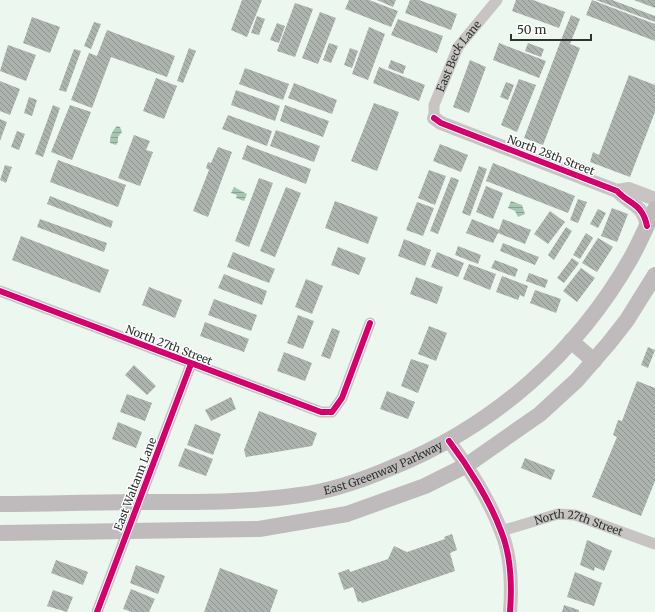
<svg xmlns="http://www.w3.org/2000/svg" width="655" height="612" font-family="Merriweather,serif">
  <style>
    .water { fill: url(#water-rules) }
    .building { fill: url(#building-back-hatch) }
    .lines { fill: none; stroke-linecap: round; stroke-linejoin: round }
    .minor { stroke: #c8c4c4; stroke-width: 11 }
    .tertiary { stroke: #c8c4c4; stroke-width: 14 }
    .secondary { stroke: #bfbabb; stroke-width: 16 }
    .cycleway-casing { stroke: #fff; stroke-width: 8 }
    .cycleway { stroke: #d6006c; stroke-width: 6 }
    .labels { text-anchor: middle; stroke-width: 3; stroke-linejoin: round; paint-order: stroke }
    .street-label { font-size: 11px; fill: #2d342f; stroke: #fff }
  </style>
  <defs>
    <pattern id="water-rules" width="6" height="5" patternUnits="userSpaceOnUse"><rect width="6" height="5" fill="#a7c6b1"/><path d="M0 2.5h6" fill="none" stroke="#88a290"/></pattern>
    <pattern id="building-back-hatch" width="6" height="6" patternUnits="userSpaceOnUse"><rect width="6" height="6" fill="#adb4af"/><path d="M-1 5l2 2M0 0l6 6M5-1l2 2" fill="none" stroke="#8d938f"/></pattern>
  </defs>
  <rect width="100%" height="100%" fill="#ecf7ef"/>
  <path class="water" d="M117,126L120,127L122,132L118,137V142L116,145L110,143C110,136 112,131 117,126Z
    M234,187L247,194L244,201L236,198L237,195L231,193Z
    M511,201L522,205L525,214L518,217L515,211L508,208Z"/>
  <path class="building" d="M242,0H262L247,37L231,30Z
    M349,0H369L398,11L391,27L345,9Z
    M377,0H396L393,7Z
    M410,0H419L457,14L451,30L405,13Z
    M516,0H533L565,12L559,28L512,11Z
    M592,0L655,24V41L586,15Z
    M596,0H612L655,16V22Z
    M634,0H655V8Z
    M295,3L313,9L295,57L277,51Z
    M320,12L336,18L318,64L302,58Z
    M571,15L580,19L570,44L580,48L543,145L524,138L561,40L565,41L561,40Z
    M257,16L265,19L259,35L251,33Z
    M32,17L60,27L50,53L23,43Z
    M398,19L443,36L437,53L391,35Z
    M94,22L101,24L91,49L84,46Z
    M277,23L285,26L279,43L270,40Z
    M369,27L385,34L368,80L352,74Z
    M107,30L175,56L167,77L111,57L92,108L71,100L89,53L97,56Z
    M329,43L338,46L331,63L323,60Z
    M499,43L546,61L539,78L493,60Z
    M528,43L544,49L541,57L525,51Z
    M8,45L36,55L26,81L0,71Z
    M189,48L196,51L183,83L177,81Z
    M350,48L358,51L352,68L344,65Z
    M74,49L81,51L66,92L59,90Z
    M391,60L406,66L403,74L388,68Z
    M470,60L486,67L469,113L453,107Z
    M379,67L425,85L419,101L373,83Z
    M245,68L289,84L283,100L239,84Z
    M629,75L655,85V112L630,177L590,162L593,152L599,155Z
    M156,78L177,86L164,119L143,111Z
    M519,79L536,85L517,132L501,125Z
    M0,81L20,89L10,115L0,111Z
    M506,82L514,85L508,100L500,97Z
    M294,83L337,100L332,114L288,98Z
    M236,90L280,106L275,121L231,105Z
    M29,97L37,100L32,116L24,113Z
    M374,103L399,112L377,171L351,161Z
    M53,105L60,108L43,157L35,154Z
    M70,105L91,112L72,160L51,152Z
    M285,105L329,121L323,137L280,121Z
    M228,115L272,131L267,146L222,129Z
    M0,119L7,122L0,141Z
    M276,130L320,146L314,162L270,146Z
    M17,131L25,134L19,150L11,147Z
    M134,135L150,141L146,150L153,152L140,186L118,178Z
    M440,144L468,155L461,172L433,161Z
    M247,145L311,169L306,184L242,159Z
    M218,147L232,152L208,217L193,211L209,170L206,168L208,162L211,163Z
    M58,160L126,185L118,207L50,182Z
    M493,163L575,196L568,213L486,181Z
    M5,165L12,167L6,183L0,180Z
    M479,166L487,169L470,216L462,213Z
    M429,170L446,176L435,205L418,198Z
    M451,177L459,180L438,234L430,231Z
    M259,178L273,183L249,247L235,241Z
    M486,186L503,193L493,219L476,212Z
    M286,187L301,193L275,257L260,251Z
    M50,196L113,221L111,228L47,204Z
    M578,199L587,202L578,223L570,220Z
    M335,201L378,217L368,244L325,228Z
    M417,202L434,208L423,236L406,230Z
    M612,208L628,214L617,242L601,236Z
    M598,209L606,213L598,228L590,224Z
    M550,211L565,222L548,244L534,234Z
    M40,219L107,243L104,252L37,227Z
    M472,219L499,230L503,219L531,230L525,244L498,233L493,243L466,233Z
    M566,227L572,231L554,260L548,255Z
    M586,233L593,238L580,259L573,255Z
    M21,236L109,270L100,293L12,260Z
    M598,238L613,247L597,272L582,263Z
    M404,239L431,250L425,266L398,256Z
    M503,243L539,257L535,265L500,251Z
    M458,246L481,255L478,264L455,255Z
    M338,247L366,258L359,275L331,265Z
    M233,252L275,269L269,283L227,267Z
    M437,252L464,263L458,277L431,267Z
    M572,258L579,263L564,283L557,278Z
    M495,260L518,269L515,277L491,268Z
    M469,264L496,274L490,290L463,279Z
    M581,268L595,278L577,302L563,291Z
    M529,273L548,280L545,288L526,281Z
    M224,274L267,291L262,305L218,288Z
    M502,276L528,286L524,297L520,295L518,300L496,292Z
    M416,277L443,287L437,304L410,294Z
    M306,279L323,286L312,314L295,307Z
    M149,287L182,300L175,318L142,305Z
    M535,290L561,299L556,313L530,303Z
    M214,299L257,315L251,331L208,315Z
    M298,315L314,321L303,349L287,343Z
    M205,322L249,339L244,352L200,336Z
    M429,326L447,333L436,361L418,354Z
    M332,328L340,331L330,359L321,356Z
    M648,347L655,350L648,368L641,365Z
    M284,352L312,363L305,381L277,371Z
    M411,359L429,365L418,393L401,386Z
    M134,365L156,386L147,395L125,375Z
    M637,381L655,388V481L641,516L592,497L617,437L613,435L618,420L622,421Z
    M387,391L415,402L408,419L380,409Z
    M127,394L152,403L145,421L120,412Z
    M231,397L236,409L211,421L205,410Z
    M259,411L317,433L312,446L246,457L244,450Z
    M118,422L142,432L136,448L112,439Z
    M195,424L221,434L213,455L187,445Z
    M185,448L213,459L206,476L178,466Z
    M525,458L555,470L551,480L521,468Z
    M452,534L457,550L450,553L455,571L362,603L361,601L358,602L353,587L344,590L338,573L349,569L350,572L388,559L394,546L407,552L445,539L444,537Z
    M587,540L612,551L604,571L595,567L594,571L580,565Z
    M56,560L88,572L83,585L51,573Z
    M136,565L165,576L158,594L130,583Z
    M220,568L278,590L270,612H204Z
    M575,572L602,583L594,606L567,597Z
    M131,589L155,599L149,612H132L123,609Z
    M53,590L73,597L67,612L47,606Z
    M564,605L579,610V612H562Z"/>
  <g class="lines">
    <g class="minor">
      <path id="s1" d="M434,118V105L458,47L497,0"/>
      <path d="M0,291L321,412H332L342,398L370,323"/>
      <path id="s2" d="M501,531L558,514L575,515L655,544"/>
      <path d="M97,612L191,364"/>
    </g>
    <path class="tertiary" d="M434,118L441,123L617,191C630,205 642,203 647,226
      M617,191L629,189L655,199
      M449,441C468,466 490,501 501,531C511,555 512,586 510,612"/>
    <g class="secondary">
      <path d="M571,341L594,361"/>
      <path id="s3" d="M0,504C47,504 94,502 140,502C194,502 247,503 300,495C332,491 363,480 393,467C494,426 577,353 631,258C640,242 647,225 655,209"/>
      <path d="M0,533L259,529L347,514L425,486L467,465L540,414L577,380L609,343L627,320L655,275"/>
    </g>
    <defs>
      <path id="cycleway" d="M434,118L441,123L617,191C630,205 642,203 647,226
        M0,291L321,412H332L342,398L370,323
        M449,441C468,466 490,501 501,531C511,555 512,586 510,612
        M97,612L191,364"/>
    </defs>
    <use href="#cycleway" class="cycleway-casing"/>
    <use href="#cycleway" class="cycleway"/>
  </g>
  <g class="labels">
    <g class="street-label">
      <text dy="4" stroke="none"><textPath href="#s1" startOffset="68">East Beck Lane</textPath></text>
      <text transform="translate(551 155) rotate(21)" y="4">North 28th Street</text>
      <text transform="translate(169 345) rotate(21)" y="4">North 27th Street</text>
      <text dy="4" stroke="none"><textPath href="#s3" startOffset="388">East Greenway Parkway</textPath></text>
      <text transform="translate(135 484) rotate(-69)" y="4">East Waltann Lane</text>
      <text dy="4" stroke="none"><textPath href="#s2" startOffset="81">North 27th Street</textPath></text>
    </g>
  </g>
  <path d="M511 34v6h80v-6" fill="none" stroke="#2d342f" stroke-width="2"/>
  <text x="517" y="34" font-size="12" fill="#2d342f" stroke="#ffffff" stroke-width="3" paint-order="stroke">50 m</text>
</svg>
